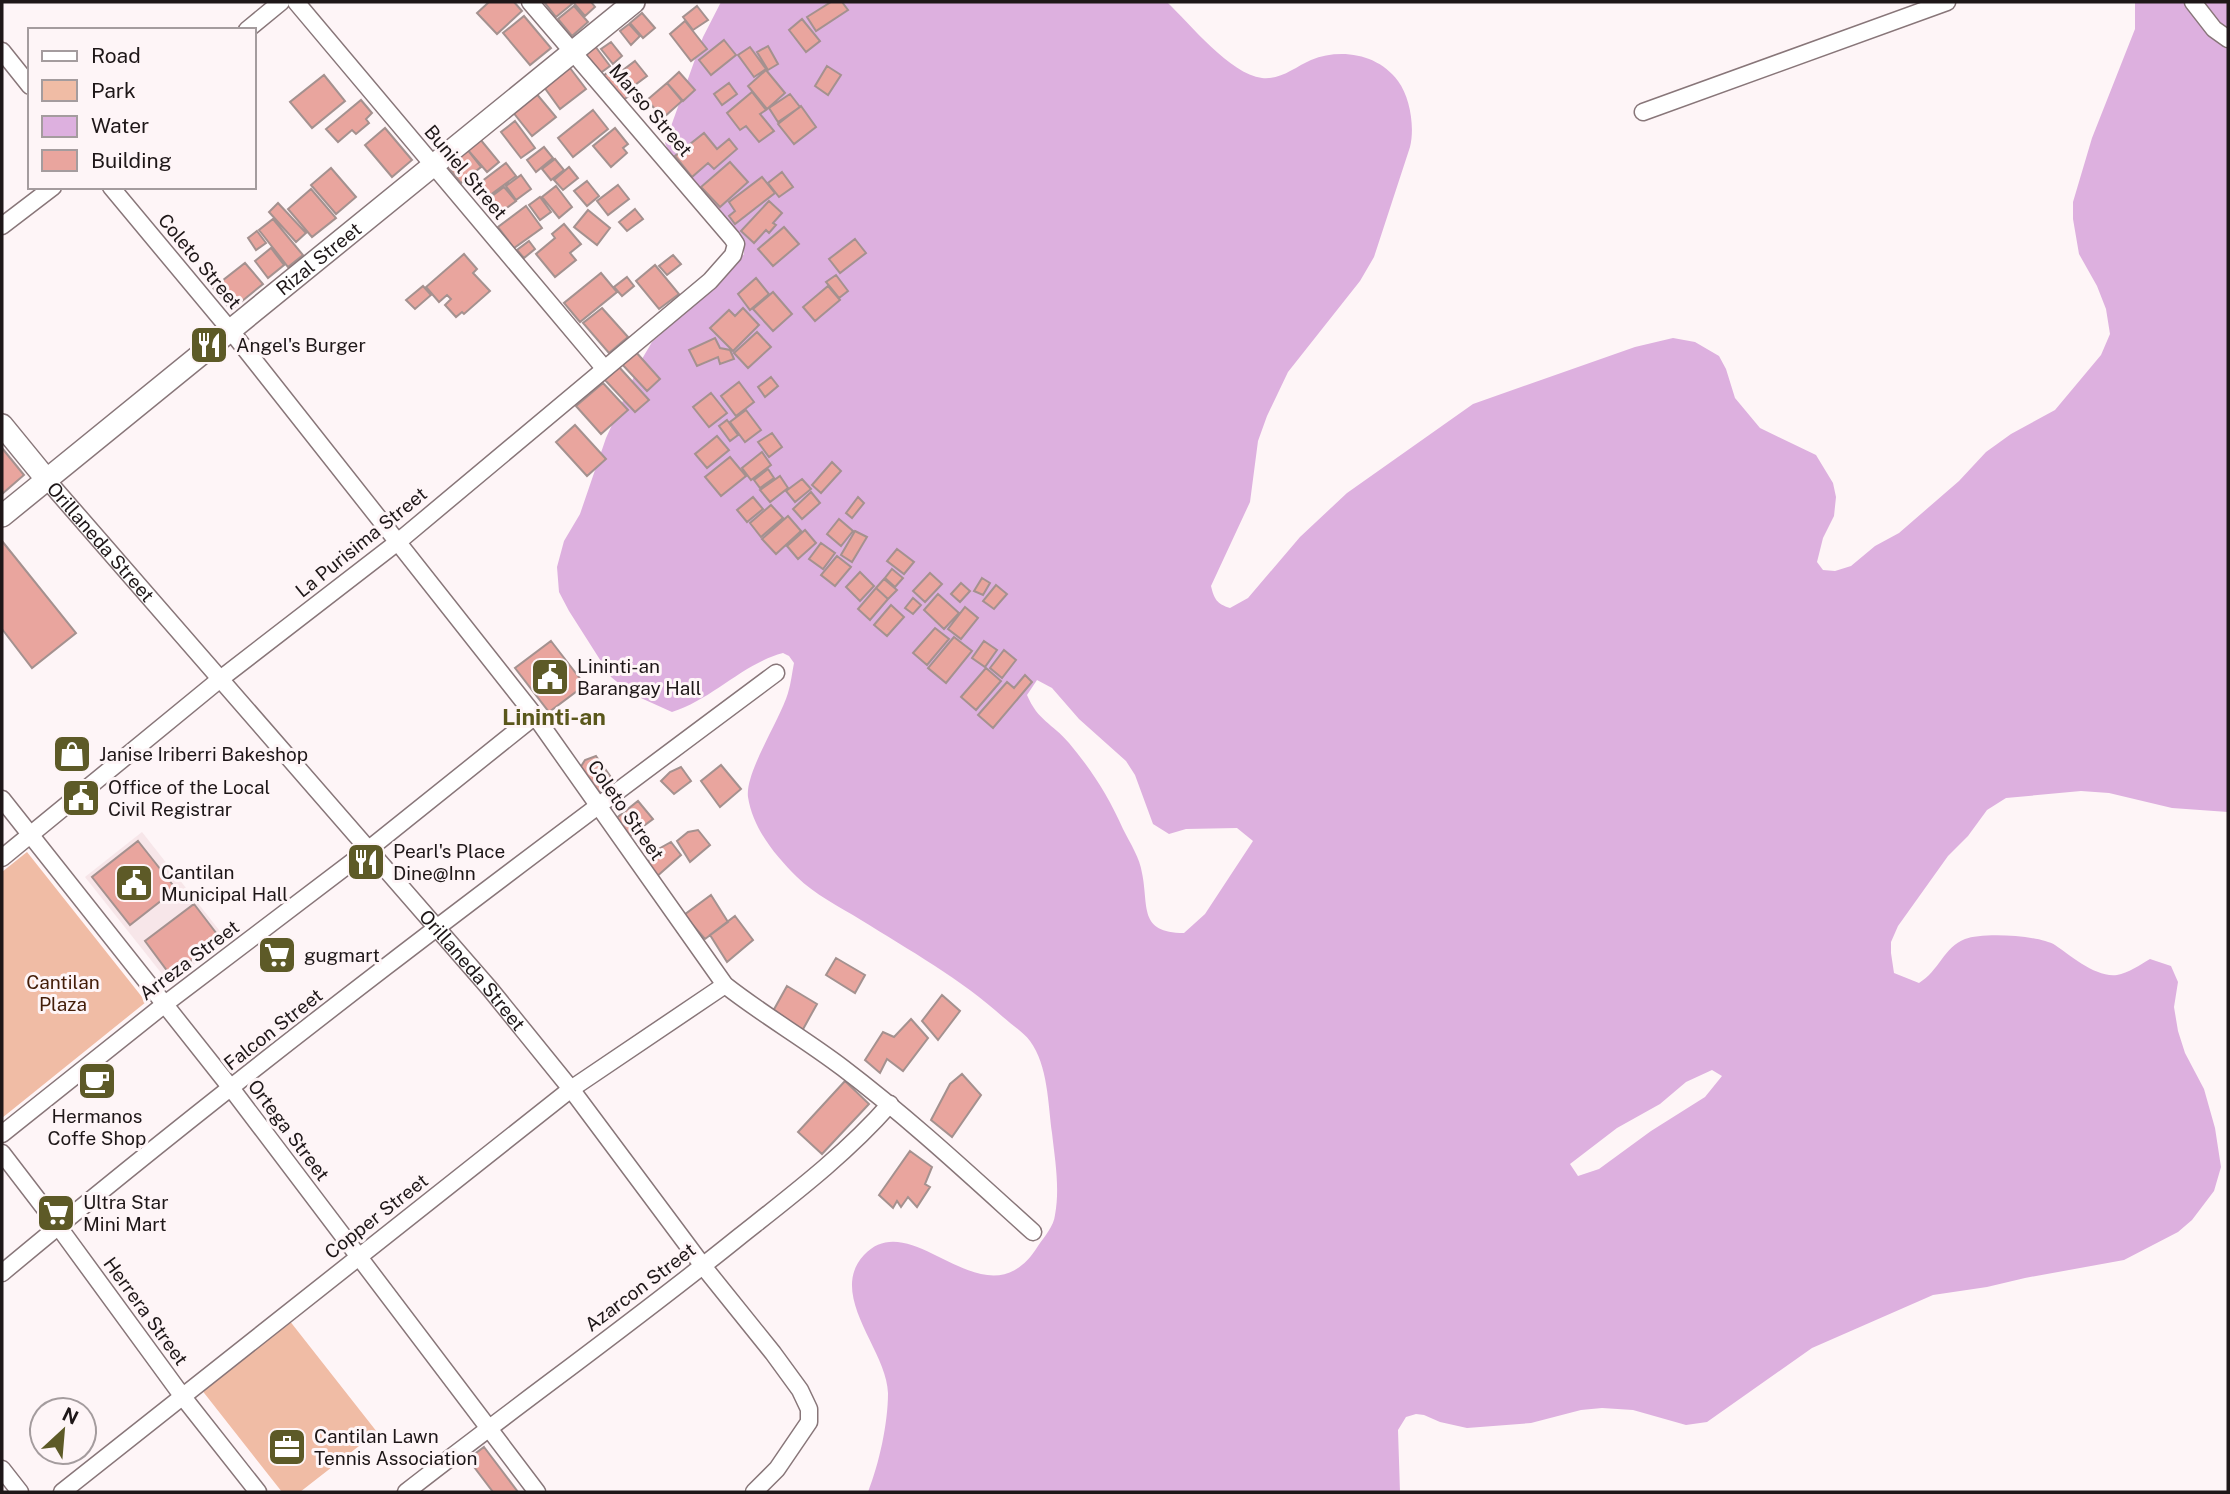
<svg xmlns="http://www.w3.org/2000/svg" width="2230" height="1494" font-family="'Public Sans',sans-serif">
  <style>
    .built { fill: #f7e6e9 }
    .green { fill: #f0bca5 }
    .water { fill: #ddb0df; fill-rule: evenodd }
    .building { fill: #e9a59e; stroke: #a4918f; stroke-width: 2 }
    .lines { fill: none; stroke-linecap: round; stroke-linejoin: round }
    .minor-casing { stroke: #887679; stroke-width: 19 }
    .tertiary-casing { stroke: #887679; stroke-width: 24 }
    .minor { stroke: #fff; stroke-width: 16 }
    .tertiary { stroke: #fff; stroke-width: 21 }
    .labels { text-anchor: middle; stroke-width: 6; stroke-linejoin: round; paint-order: stroke }
    .street-label { font-size: 19px; fill: #1e1718; stroke: #fef5f7 }
    .poi-label { font-size: 19px; fill: #1e1718; stroke: #fef5f7; text-anchor: start }
    .park-label { font-size: 19px; fill: #431d08; stroke: #fef5f7 }
    .quarter-label { font-size: 23px; font-weight: bold; fill: #5a571b; stroke: #fef5f7 }
  </style>
  <rect width="100%" height="100%" fill="#fef5f7"/>
  <path class="built" d="M142,832L226,939L170,984L85,877Z"/>
  <path class="green" d="M27,852L146,1002L2,1118V872Z
    M289,1320L377,1432L300,1492H282L201,1389Z"/>
  <path class="water" d="M721,2H1167C1190,24 1230,74 1262,78C1281,80 1295,67 1311,60C1341,48 1378,54 1398,81C1410,97 1415,127 1410,147L1374,257L1360,281L1288,372L1267,416L1258,441L1250,502L1211,586C1214,599 1217,604 1230,608L1248,598L1300,537L1347,493L1473,404L1635,347L1673,338L1695,342L1719,356L1726,369L1735,398L1760,428L1816,455L1833,483L1836,497L1834,516L1823,538L1817,562L1823,570L1835,571L1851,566L1875,546L1899,533L1959,481L1986,452L2011,434L2055,410L2101,355L2110,334L2106,309L2097,286L2079,254L2073,219V202L2092,138L2135,29V2H2228V812L2172,808L2109,793L2081,791L2006,798L1987,810L1968,836L1948,856L1898,926L1891,942V953L1894,973L1919,983C1939,971 1944,947 1965,939C1983,932 2038,935 2055,945C2070,955 2096,978 2117,975C2128,973 2140,965 2150,959L2171,966L2178,982L2174,1007L2178,1031L2185,1053L2204,1089L2215,1128L2221,1167L2214,1191L2192,1220L2178,1232L2124,1260L2025,1278L1987,1287L1933,1295L1812,1348L1707,1422L1686,1425L1633,1410L1602,1408L1581,1410L1531,1423L1467,1428L1440,1422L1424,1415L1416,1414L1406,1417L1398,1430L1400,1492H868C879,1464 888,1424 888,1393C887,1350 827,1295 864,1255C913,1202 986,1330 1038,1246C1044,1237 1054,1226 1055,1215C1060,1188 1055,1160 1052,1133C1048,1104 1048,1065 1030,1041C1023,1032 1012,1025 1003,1017C961,979 909,950 861,920C840,907 814,894 797,877C775,855 753,829 748,797C745,772 780,720 788,693C791,683 792,673 794,663L789,656L783,653C742,664 713,699 672,712L632,694L611,677L569,611L559,592L557,567L564,541L580,514L606,438L642,359L652,342L724,278L744,254V242L676,168L665,143L703,37ZM1037,680L1052,688L1079,719L1126,761L1135,775L1153,824L1169,834L1186,829L1237,828L1253,841L1205,914L1184,933C1138,933 1149,906 1142,873C1140,858 1130,843 1123,829C1109,797 1091,769 1069,743C1052,723 1038,721 1027,695ZM1712,1070L1722,1076L1705,1097L1651,1131L1599,1169L1578,1176L1570,1164L1617,1128L1660,1104L1686,1082Z"/>
  <path class="building" d="M489,2H514L522,11L497,34L477,13Z
    M547,2H570L572,4L556,17L545,3Z
    M573,2H591L595,7L585,16Z
    M831,2H842L848,10L816,31L807,17Z
    M574,6L588,22L572,36L558,19Z
    M697,6L708,20L693,30L683,17Z
    M642,13L655,28L643,38L630,23Z
    M524,16L551,48L530,65L503,33Z
    M802,19L820,41L806,52L789,30Z
    M685,21L707,49L691,61L670,34Z
    M629,24L640,36L631,45L620,31Z
    M724,40L736,55L711,75L699,60Z
    M611,42L622,56L613,64L601,49Z
    M595,46L610,66L599,74L584,54Z
    M768,46L778,64L768,70L757,52Z
    M750,47L766,69L754,77L738,55Z
    M635,61L647,76L631,88L634,92L622,101L603,76L615,67L619,73Z
    M827,66L841,75L828,95L815,86Z
    M570,68L586,89L560,109L544,87Z
    M766,70L785,93L767,109L748,86Z
    M679,72L695,90L683,101L667,83Z
    M324,75L345,101L312,128L290,102Z
    M667,83L682,101L663,118L647,100Z
    M729,83L737,94L722,105L714,94Z
    M535,92L556,117L532,136L512,111Z
    M752,92L766,110L760,114L774,131L759,142L746,126L740,130L727,113Z
    M790,94L800,107L778,122L769,108Z
    M361,100L372,113L366,119L369,123L356,134L352,130L338,142L326,129Z
    M801,106L816,127L794,144L778,124Z
    M593,110L608,129L573,157L558,138Z
    M515,121L535,148L521,158L501,132Z
    M385,128L412,160L392,177L365,145Z
    M615,128L628,144L623,148L627,153L611,167L593,146Z
    M704,133L717,149L729,139L737,149L714,169L708,163L692,177L675,156Z
    M480,139L499,162L487,172L467,149Z
    M544,147L553,158L536,172L527,160Z
    M466,148L481,167L461,183L446,164Z
    M555,159L564,170L551,180L542,169Z
    M730,162L748,182L720,207L701,187Z
    M506,163L516,176L482,201L473,188Z
    M569,167L578,178L563,190L554,180Z
    M331,168L356,197L336,214L311,185Z
    M782,172L793,187L779,197L768,183Z
    M521,175L531,189L516,200L506,186Z
    M762,177L775,193L735,224L729,216L735,211L729,202Z
    M587,181L599,196L587,206L574,191Z
    M618,185L629,199L608,215L597,201Z
    M556,186L572,207L559,218L542,197Z
    M504,187L516,201L496,216L484,202Z
    M311,189L336,218L312,237L288,209Z
    M540,197L551,212L540,220L529,205Z
    M769,201L782,213L773,223L776,225L769,233L766,230L754,243L741,231Z
    M278,203L306,233L296,242L269,212Z
    M526,206L542,228L514,248L498,227Z
    M635,209L643,219L627,231L619,222Z
    M588,210L610,228L597,245L574,227Z
    M273,219L303,255L288,267L259,230Z
    M564,224L581,244L570,253L576,260L555,277L536,254L555,238L552,234Z
    M784,227L799,244L773,266L758,249Z
    M257,231L266,243L256,250L248,238Z
    M855,239L866,253L840,273L829,259Z
    M529,241L535,249L524,258L517,250Z
    M271,248L284,265L268,278L255,261Z
    M464,254L477,269L473,273L490,291L464,314L462,312L456,317L445,305L451,299L447,295L439,302L426,287Z
    M673,255L681,264L667,275L659,266Z
    M245,263L263,284L231,310L213,288Z
    M655,265L679,294L659,309L636,281Z
    M601,273L617,292L580,322L564,303Z
    M836,275L848,291L839,298L826,282Z
    M627,277L634,286L622,296L614,287Z
    M756,278L769,294L750,310L738,294Z
    M423,286L431,295L415,309L406,300Z
    M828,286L840,300L815,321L803,307Z
    M773,292L792,314L773,331L753,309Z
    M602,308L628,337L609,353L583,323Z
    M743,308L759,325L733,351L710,328L729,310L735,316Z
    M757,332L771,347L748,368L734,353Z
    M715,338L720,348L730,350L734,359L720,364L718,357L697,366L689,350Z
    M635,351L660,379L647,391L621,363Z
    M619,367L649,400L635,412L605,380Z
    M771,377L778,386L765,397L758,387Z
    M739,382L754,402L736,416L721,396Z
    M603,383L628,410L601,434L576,406Z
    M711,393L727,413L709,427L693,407Z
    M746,410L761,430L745,442L730,422Z
    M727,420L738,435L730,441L719,426Z
    M575,425L606,459L587,476L556,442Z
    M772,433L782,447L769,457L758,442Z
    M717,436L729,450L707,468L695,454Z
    M2,448L24,475L2,494Z
    M762,452L771,465L751,480L742,468Z
    M730,457L746,476L721,496L705,477Z
    M832,462L841,471L821,493L812,485Z
    M768,469L774,478L760,488L754,480Z
    M780,476L788,488L770,502L760,490Z
    M802,479L811,489L795,502L786,491Z
    M811,492L820,503L802,519L793,509Z
    M753,497L763,509L747,522L737,510Z
    M858,497L864,503L852,518L846,513Z
    M771,505L783,518L761,537L750,523Z
    M788,516L801,531L776,554L762,539Z
    M839,519L853,531L841,546L827,534Z
    M805,530L816,543L798,559L787,546Z
    M855,531L867,537L852,562L841,555Z
    M2,541L76,633L32,668L2,629Z
    M821,543L835,553L823,569L809,559Z
    M897,549L914,562L904,574L887,561Z
    M837,556L851,567L835,586L821,575Z
    M892,569L903,578L895,587L885,578Z
    M860,572L874,586L860,601L846,587Z
    M930,573L942,584L925,602L913,591Z
    M982,578L990,583L983,595L974,591Z
    M884,579L897,590L888,599L876,588Z
    M961,583L970,591L960,602L951,594Z
    M996,585L1007,594L994,609L983,601Z
    M876,588L888,599L870,620L858,609Z
    M938,594L959,613L944,629L924,610Z
    M913,598L921,605L913,614L905,608Z
    M891,605L904,617L887,636L874,625Z
    M965,607L978,618L961,639L948,629Z
    M935,628L949,639L927,665L913,653Z
    M954,637L972,651L946,683L928,668Z
    M551,641L585,685L549,712L515,668Z
    M984,641L997,650L985,667L972,658Z
    M1004,650L1016,660L1002,678L990,668Z
    M986,668L1001,681L976,710L961,697Z
    M1025,675L1032,682L993,728L978,715L1007,682L1014,688Z
    M596,756L613,780L597,794L580,768L585,760Z
    M721,765L741,789L720,807L701,781Z
    M681,767L691,781L674,794L661,781L670,772Z
    M638,801L653,819L626,839L614,820Z
    M698,830L710,845L690,862L677,841L688,832Z
    M138,841L176,889L130,925L92,877Z
    M671,842L681,855L655,878L646,866L655,851Z
    M711,895L728,922L705,939L684,915Z
    M194,904L220,938L171,976L145,941Z
    M735,916L753,940L727,962L710,935Z
    M836,958L865,975L855,993L826,975Z
    M787,986L817,1004L802,1031L772,1013Z
    M942,995L960,1011L938,1040L922,1021Z
    M911,1019L928,1038L903,1071L887,1059L880,1073L865,1060L883,1032L894,1037Z
    M962,1074L981,1095L952,1137L931,1120L950,1084Z
    M845,1081L869,1104L822,1154L798,1132Z
    M910,1151L932,1167L925,1184L930,1187L917,1207L908,1197L901,1207L897,1201L893,1208L879,1195Z
    M484,1447L518,1492H493L468,1459Z"/>
  <g class="lines">
    <defs>
      <g id="minor">
        <path d="M296,2L604,368"/>
        <path d="M2193,2L2214,29L2228,39"/>
        <path d="M247,30L281,2"/>
        <path d="M2,51L30,86"/>
        <path d="M1643,112L1947,2"/>
        <path d="M111,187L231,331L535,716L725,985C763,1015 805,1039 843,1068C910,1119 971,1176 1033,1232"/>
        <path d="M2,226L53,187"/>
        <path id="s1" d="M47,480L490,989L571,1089L703,1266L773,1353L800,1390L809,1409V1422L777,1469L754,1492"/>
        <path d="M2,799L231,1088L537,1492"/>
        <path d="M2,858L219,680L399,541L710,281L733,255L736,244L732,238L530,2"/>
        <path d="M2,1134L165,1004L369,849L535,716"/>
        <path d="M2,1153L58,1226L183,1397L258,1492"/>
        <path d="M2,1273C252,1064 514,868 776,673"/>
        <path d="M2,1469L20,1492"/>
        <path d="M62,1492L571,1089L725,985"/>
        <path d="M406,1492C516,1406 630,1325 739,1237C792,1195 845,1155 890,1104"/>
      </g>
      <g id="tertiary">
        <path d="M2,425L47,480"/>
        <path id="s2" d="M2,516L634,2"/>
      </g>
    </defs>
    <use href="#minor" class="minor-casing"/>
    <use href="#tertiary" class="tertiary-casing"/>
    <use href="#minor" class="minor"/>
    <use href="#tertiary" class="tertiary"/>
  </g>
  <defs>
    <symbol id="restaurant-square" viewBox="-11 -11 22 22"><rect x="-9" y="-9" width="18" height="18" rx="4" fill="#5d5a27" stroke="#fef5f7"/><path d="M-5-6h1v4h1v-4h1v4h1v-4h1v5L-1.5 .5V6h-2V.5L-5-1ZM5-6V6H3V1.5H1.5Q1.5-4 5-6Z" fill="#fff"/></symbol>
    <symbol id="civic-square" viewBox="-11 -11 22 22"><rect x="-9" y="-9" width="18" height="18" rx="4" fill="#5d5a27" stroke="#fef5f7"/><path d="M-.6-6.5H3V-4.5H.6V-3L4-1V1h2V6H-6V1h2V-1L-.6-3ZM-1.2 2.5V6h2.4V2.5Z" fill="#fff"/></symbol>
    <symbol id="shop-square" viewBox="-11 -11 22 22"><rect x="-9" y="-9" width="18" height="18" rx="4" fill="#5d5a27" stroke="#fef5f7"/><path d="M-5-2.5h2.3a2.7 3.5 0 0 1 5.4 0H5L5.5 6h-11ZM-1.5-2.5h3a1.5 2.3 0 0 0-3 0Z" fill="#fff"/></symbol>
    <symbol id="supermarket-square" viewBox="-11 -11 22 22"><rect x="-9" y="-9" width="18" height="18" rx="4" fill="#5d5a27" stroke="#fef5f7"/><path d="M-6-5.5h2.5l.6 2H6L4.5 2H-2.5L-4.4-4H-6ZM-1.5 3.2a1.3 1.3 0 1 0 .1 0ZM3 3.2a1.3 1.3 0 1 0 .1 0Z" fill="#fff"/></symbol>
    <symbol id="cafe-square" viewBox="-11 -11 22 22"><rect x="-9" y="-9" width="18" height="18" rx="4" fill="#5d5a27" stroke="#fef5f7"/><path d="M-5.5-4.5H6V0H3Q3 3.5 0 3.5H-2.5Q-5.5 3.5-5.5 0ZM3-3.2v2h1.7v-2ZM-6 4.5H4V6H-6Z" fill="#fff"/></symbol>
    <symbol id="office-square" viewBox="-11 -11 22 22"><rect x="-9" y="-9" width="18" height="18" rx="4" fill="#5d5a27" stroke="#fef5f7"/><path d="M-6-3h4V-5.5h4V-3h4V5H-6ZM-1-4.5V-3h2v-1.5ZM-6 0V1H6V0Z" fill="#fff"/></symbol>
  </defs>
  <g fill-rule="evenodd">
    <use href="#restaurant-square" x="187" y="323" width="44" height="44"/>
    <use href="#civic-square" x="528" y="655" width="44" height="44"/>
    <use href="#shop-square" x="50" y="732" width="44" height="44"/>
    <use href="#civic-square" x="59" y="776" width="44" height="44"/>
    <use href="#restaurant-square" x="344" y="840" width="44" height="44"/>
    <use href="#civic-square" x="112" y="861" width="44" height="44"/>
    <use href="#supermarket-square" x="255" y="933" width="44" height="44"/>
    <use href="#cafe-square" x="75" y="1059" width="44" height="44"/>
    <use href="#supermarket-square" x="34" y="1191" width="44" height="44"/>
    <use href="#office-square" x="265" y="1425" width="44" height="44"/>
  </g>
  <g class="labels">
    <g class="street-label">
      <text transform="translate(651 110) rotate(49)" y="7">Marso Street</text>
      <text transform="translate(466 172) rotate(50)" y="7">Buniel Street</text>
      <text dy="7" stroke="none"><textPath href="#s2" startOffset="408">Rizal Street</textPath></text>
      <text transform="translate(200 261) rotate(50)" y="7">Coleto Street</text>
      <text transform="translate(361 542) rotate(-39)" y="7">La Purisima Street</text>
      <text dy="7" stroke="none"><textPath href="#s1" startOffset="82">Orillaneda Street</textPath></text>
      <text transform="translate(626 810) rotate(55)" y="7">Coleto Street</text>
      <text transform="translate(189 960) rotate(-37)" y="7">Arreza Street</text>
      <text dy="7" stroke="none"><textPath href="#s1" startOffset="649">Orillaneda Street</textPath></text>
      <text transform="translate(273 1029) rotate(-38)" y="7">Falcon Street</text>
      <text transform="translate(289 1130) rotate(53)" y="7">Ortega Street</text>
      <text transform="translate(376 1216) rotate(-38)" y="7">Copper Street</text>
      <text transform="translate(640 1287) rotate(-37)" y="7">Azarcon Street</text>
      <text transform="translate(146 1311) rotate(54)" y="7">Herrera Street</text>
    </g>
    <g class="poi-label">
      <text x="236" y="352">Angel's Burger</text>
      <text x="577" y="673">Lininti-an<tspan x="577" dy="22">Barangay Hall</tspan></text>
      <text x="99" y="761">Janise Iriberri Bakeshop</text>
      <text x="108" y="794">Office of the Local<tspan x="108" dy="22">Civil Registrar</tspan></text>
      <text x="393" y="858">Pearl's Place<tspan x="393" dy="22">Dine@Inn</tspan></text>
      <text x="161" y="879">Cantilan<tspan x="161" dy="22">Municipal Hall</tspan></text>
      <text x="304" y="962">gugmart</text>
      <text x="97" y="1123" text-anchor="middle">Hermanos<tspan x="97" dy="22">Coffe Shop</tspan></text>
      <text x="83" y="1209">Ultra Star<tspan x="83" dy="22">Mini Mart</tspan></text>
      <text x="314" y="1443">Cantilan Lawn<tspan x="314" dy="22">Tennis Association</tspan></text>
    </g>
    <g class="park-label">
      <text x="63" y="989">Cantilan<tspan x="63" dy="22">Plaza</tspan></text>
    </g>
    <g class="quarter-label">
      <text x="554" y="725">Lininti-an</text>
    </g>
  </g>
  <rect width="2230" height="1494" fill="none" stroke="#1e1718" stroke-width="7"/>
  <rect x="28" y="28" width="228" height="161" fill="#fef5f7" stroke="#a49c9e" stroke-width="2"/>
  <rect x="42" y="51" width="35" height="10" fill="#ffffff" stroke="#a49c9e" stroke-width="2"/>
  <text x="91" y="63" font-size="21" fill="#1e1718">Road</text>
  <rect x="42" y="80" width="35" height="21" fill="#f0bca5" stroke="#a49c9e" stroke-width="2"/>
  <text x="91" y="98" font-size="21" fill="#1e1718">Park</text>
  <rect x="42" y="116" width="35" height="21" fill="#ddb0df" stroke="#a49c9e" stroke-width="2"/>
  <text x="91" y="133" font-size="21" fill="#1e1718">Water</text>
  <rect x="42" y="150" width="35" height="21" fill="#e9a59e" stroke="#a49c9e" stroke-width="2"/>
  <text x="91" y="168" font-size="21" fill="#1e1718">Building</text>
  <g transform="translate(63 1431) rotate(26)"><circle r="33" fill="#fef5f7" stroke="#a49c9e" stroke-width="2"/>
  <path d="M0-5L12 26L0 18L-12 26Z" fill="#5d5a27"/>
  <text y="-10" font-size="19" font-weight="bold" text-anchor="middle" fill="#1e1718">N</text>
  </g>
</svg>
